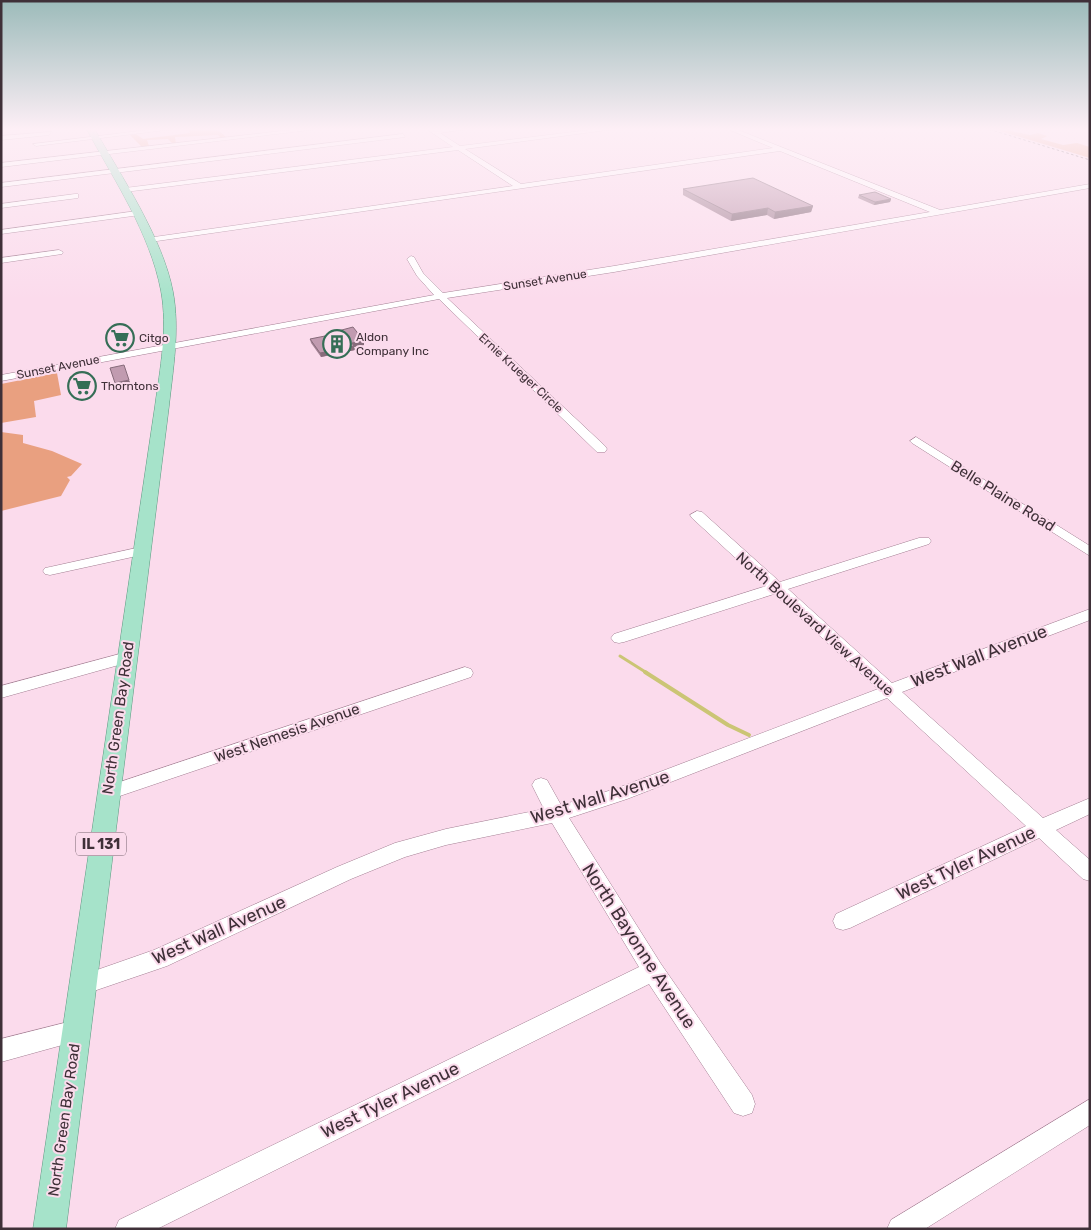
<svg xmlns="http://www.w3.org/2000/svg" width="1091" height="1230" font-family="Rubik,sans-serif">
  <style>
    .green { fill: #e9a080 }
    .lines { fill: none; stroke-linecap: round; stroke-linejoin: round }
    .stream-far1 { stroke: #cbc575; stroke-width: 3 }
    .stream { stroke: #cbc575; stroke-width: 4 }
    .minor-casing { stroke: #a37f93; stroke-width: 1 }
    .major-casing { stroke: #5b9980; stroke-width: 1 }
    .minor { fill: #fff; fill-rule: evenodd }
    .major { fill: #a6e3ca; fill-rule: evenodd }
    .rail { stroke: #53424b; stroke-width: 1; stroke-dasharray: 2.5 2.5; stroke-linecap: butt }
    .wall { fill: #a68597 }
    .shaded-wall { fill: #876c7b }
    .building { fill: #c19bb0; stroke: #876c7b }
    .labels { text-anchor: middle; stroke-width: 4; stroke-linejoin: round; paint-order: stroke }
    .far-street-label { font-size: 12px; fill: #3f3038; stroke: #fbdbec }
    .far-poi-label { font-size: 12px; fill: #3f3038; stroke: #fbdbec; text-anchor: start }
    .shield { fill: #fbdbec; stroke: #77636e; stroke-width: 1 }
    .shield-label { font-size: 14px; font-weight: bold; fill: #3f3038 }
    .street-label { font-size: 15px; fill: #3f3038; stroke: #fbdbec }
    .near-street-label { font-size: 18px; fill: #3f3038; stroke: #fbdbec }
  </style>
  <rect width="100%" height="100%" fill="#fbdbec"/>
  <path class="green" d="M188,128C203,127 216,126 226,137L195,141L220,137L218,135L175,137L176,144H173L168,139L147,140L149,146L142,147L130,135L136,134L143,139L190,133Z
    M990,128H1010L1011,131L1030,135L1038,133L1047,136L1041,139L1063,145L1077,143L1090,147V158Z
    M57,373L61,395L34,401L36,417L1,423V384Z
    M1,432L23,435V443L52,451L82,464L71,476L67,477L70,480L61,496L1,511Z"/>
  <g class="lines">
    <path class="stream-far1" d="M620,656L647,673"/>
    <path class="stream" d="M645,672L728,725L749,735"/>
    <defs>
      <path id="minor" d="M164,128H182L36,146L33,144Z
        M308,128H326L1,167V163Z
        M425,128L435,130L474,128L440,133L460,146L605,128H622L465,149L521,184L773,148L725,128H733L940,210L1090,184V188L614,272L447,298L605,446L607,449L605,452H597L439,299L1,381V375L434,295L417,276L407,259L411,256L414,257L423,273L443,293L614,266L930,212L780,151L150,242H147V238L513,186L458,150L125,192L121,190L125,188L453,147Z
        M51,132L49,135L1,140V136Z
        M403,134L405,137L1,187V183Z
        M75,194H78V198L1,208V204Z
        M137,211L141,213L140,215L1,234V230Z
        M59,250L63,252L62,254L1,263V258Z
        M916,437L1090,546V556L912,443L910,441Z
        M697,511L702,512L780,582L919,538H929L931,541L929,544L788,589L892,683L1090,609V620L902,692L1043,818L1090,798V814L1056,830L1090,860V881L1083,879L1039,838L850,928L843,930L836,928L833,921L836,914L1026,826L887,698L627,799L569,818L661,964L752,1095L755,1104L752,1113L743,1116L734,1113L649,984L157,1229H115L119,1220L639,967L552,823L446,845L405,857L351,879L167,966L82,995L74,992L71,985L74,978L154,950L337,867L395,843L446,829L544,809L532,785L535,780L541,778L547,780L561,805L565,804L615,789L878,689L774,594L624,642L619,643L614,642L611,638L614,634L766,586L692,518L690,515Z
        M141,547L146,548L148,551L146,554L50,575L45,574L43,571L45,568L50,567Z
        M127,652L133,653L135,657L133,661L1,698V686Z
        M465,667L471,669L473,673L471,677L108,800L102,798L99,793L102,788Z
        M76,1020L84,1023L87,1031L84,1039L1,1062V1039Z
        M1090,1099V1125L925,1229H887L891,1220Z"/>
      <path id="major" d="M86,128H94C121,176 163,238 173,292C180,330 173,369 169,406L66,1229H33L155,406C160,369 168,329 161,291C150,233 114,180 86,128Z"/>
    </defs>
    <use href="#minor" class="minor-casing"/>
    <use href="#major" class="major-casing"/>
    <use href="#minor" class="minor"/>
    <use href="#major" class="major"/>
    <path class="rail" d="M985,128L1090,160"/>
  </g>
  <path class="wall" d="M683,189L813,206L811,212L774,219L767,215L731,221L683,195Z
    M859,195L891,199L890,202L874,205L858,198Z
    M338,331L364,341V345L354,347L355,350L321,357L311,343L310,339L338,334Z"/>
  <path class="shaded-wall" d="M891,199L890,202L874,205L875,202Z
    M813,206L811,212L774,219L775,212Z
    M768,208L767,215L731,221L732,214Z
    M364,341V345L354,347L355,350L321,357L320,353L352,343Z
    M89,373L93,389L74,393L72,389Z
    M129,380L131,384L116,387L115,383Z"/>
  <path class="building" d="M753,178L813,206L775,212L768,208L732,214L683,189Z
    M875,192L891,199L875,202L859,195Z
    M353,327L364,341L352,343L354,346L320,353L310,339L340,333L338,331Z
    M124,365L129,380L115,383L110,368Z
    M89,373L92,385L72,389L70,377Z"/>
  <linearGradient id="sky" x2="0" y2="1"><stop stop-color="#9cbbba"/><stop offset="0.43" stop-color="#fdeff6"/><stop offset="1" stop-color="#fdeff6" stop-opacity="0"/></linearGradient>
  <rect width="1091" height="300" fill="url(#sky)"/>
  <defs>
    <symbol id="supermarket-ring" viewBox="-11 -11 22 22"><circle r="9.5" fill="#fbdbec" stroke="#356e56" stroke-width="1.5"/><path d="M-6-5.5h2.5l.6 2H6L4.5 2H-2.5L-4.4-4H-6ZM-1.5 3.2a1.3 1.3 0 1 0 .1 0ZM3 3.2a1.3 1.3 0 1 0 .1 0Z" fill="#356e56"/></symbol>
    <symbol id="building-ring" viewBox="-11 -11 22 22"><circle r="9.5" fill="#fbdbec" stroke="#356e56" stroke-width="1.5"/><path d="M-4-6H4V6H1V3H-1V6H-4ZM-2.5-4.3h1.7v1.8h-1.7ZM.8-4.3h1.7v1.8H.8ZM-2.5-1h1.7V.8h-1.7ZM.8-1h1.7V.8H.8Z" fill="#356e56"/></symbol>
  </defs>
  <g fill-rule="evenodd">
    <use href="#supermarket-ring" x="104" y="322" width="32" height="32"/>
    <use href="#building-ring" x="321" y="328" width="32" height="32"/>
    <use href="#supermarket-ring" x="66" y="370" width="32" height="32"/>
  </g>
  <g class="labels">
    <g class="far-street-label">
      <text transform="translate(545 280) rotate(-9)" y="4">Sunset Avenue</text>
      <text transform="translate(58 367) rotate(-11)" y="4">Sunset Avenue</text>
      <text transform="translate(521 373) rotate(43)" y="4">Ernie Krueger Circle</text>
    </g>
    <g class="far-poi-label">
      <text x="356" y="341">Aldon<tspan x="356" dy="14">Company Inc</tspan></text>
      <text x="139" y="342">Citgo</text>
      <text x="101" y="390">Thorntons</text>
    </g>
    <rect class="shield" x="76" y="832.5" width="50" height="23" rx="4"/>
    <g class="shield-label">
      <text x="101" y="849">IL 131</text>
    </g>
    <g class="street-label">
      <text transform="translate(1003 496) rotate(32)" y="5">Belle Plaine Road</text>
      <text transform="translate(815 624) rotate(42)" y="5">North Boulevard View Avenue</text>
      <text transform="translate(118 718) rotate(-82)" y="5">North Green Bay Road</text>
      <text transform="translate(287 733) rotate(-19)" y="5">West Nemesis Avenue</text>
      <text transform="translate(64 1120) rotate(-82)" y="5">North Green Bay Road</text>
    </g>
    <g class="near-street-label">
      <text transform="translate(979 656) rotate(-21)" y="6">West Wall Avenue</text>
      <text transform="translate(600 797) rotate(-17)" y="6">West Wall Avenue</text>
      <text transform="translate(966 863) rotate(-25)" y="6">West Tyler Avenue</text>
      <text transform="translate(219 930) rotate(-24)" y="6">West Wall Avenue</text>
      <text transform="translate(639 946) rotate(57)" y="6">North Bayonne Avenue</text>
      <text transform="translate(390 1100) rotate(-26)" y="6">West Tyler Avenue</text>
    </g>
  </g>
  <rect width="1091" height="1230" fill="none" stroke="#3f3038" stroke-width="5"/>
</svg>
